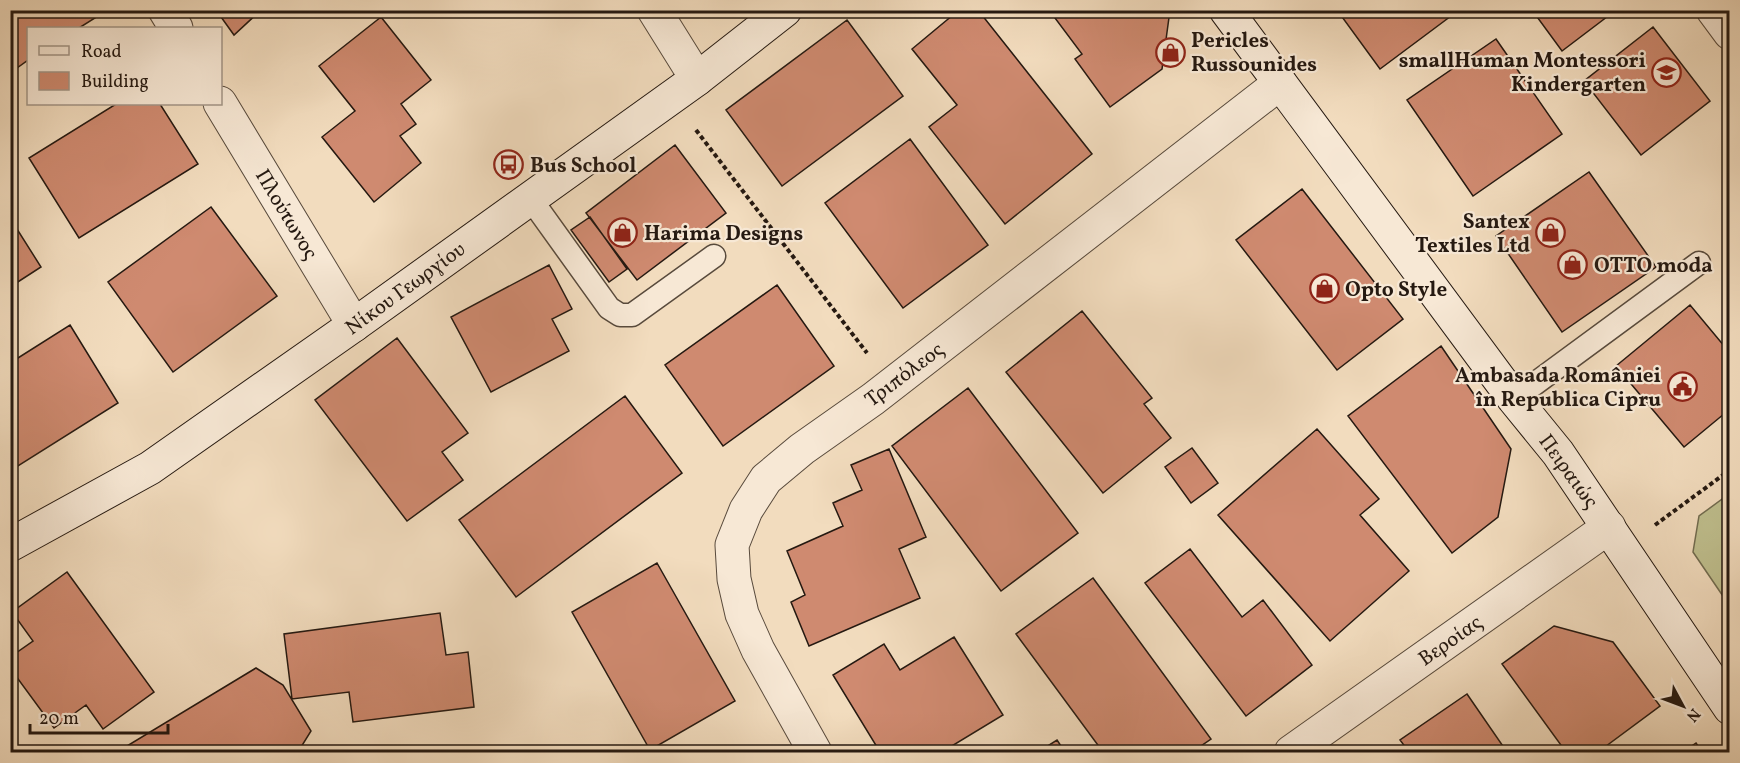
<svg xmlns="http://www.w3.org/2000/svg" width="1740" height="763" font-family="Vollkorn,serif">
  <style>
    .green { fill: #bfbf8e; stroke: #726c50; stroke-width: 1.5 }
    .building { fill: #cf8a70; stroke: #251911; stroke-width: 1.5 }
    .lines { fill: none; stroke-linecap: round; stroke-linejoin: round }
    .lane-casing { stroke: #584a3c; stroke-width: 25 }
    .street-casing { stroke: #584a3c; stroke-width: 35 }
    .secondary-casing { stroke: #251911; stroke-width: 35 }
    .path { stroke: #251911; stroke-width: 4; stroke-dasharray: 4.5 3; stroke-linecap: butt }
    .lane { stroke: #f7e8d5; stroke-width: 22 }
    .street { stroke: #f7e8d5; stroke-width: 33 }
    .secondary { stroke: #f7e8d5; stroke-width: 33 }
    .labels { text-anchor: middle; stroke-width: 4.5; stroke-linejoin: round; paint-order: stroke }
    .poi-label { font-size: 21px; font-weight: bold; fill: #251911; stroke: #f7e8d5; text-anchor: start }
    .street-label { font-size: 21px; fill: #251911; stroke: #f7e8d5 }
  </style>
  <rect width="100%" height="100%" fill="#f2dcbe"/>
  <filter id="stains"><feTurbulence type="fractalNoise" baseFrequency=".00333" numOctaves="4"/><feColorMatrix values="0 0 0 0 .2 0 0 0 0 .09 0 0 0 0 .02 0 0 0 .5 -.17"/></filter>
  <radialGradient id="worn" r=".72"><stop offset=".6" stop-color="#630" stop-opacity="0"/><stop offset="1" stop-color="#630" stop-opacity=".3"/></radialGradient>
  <path class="green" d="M1729,494V605L1693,552L1699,516Z"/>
  <path class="building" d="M10,10H102L103,13L79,28H28V60L17,68L10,57Z
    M216,10H261L234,35Z
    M959,10H978L1092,154L1005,224L929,127L957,105L912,49Z
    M1049,10H1170L1162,69L1110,107L1075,59L1082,54Z
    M1337,10H1459L1380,69Z
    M1532,10H1616L1562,51Z
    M381,17L431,80L401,104L416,124L400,136L421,163L374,202L322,137L355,111L319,66Z
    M847,20L903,96L782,186L726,110Z
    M1653,27L1710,101L1641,155L1584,81Z
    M1496,39L1562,134L1473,196L1407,100Z
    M116,104H160L198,164L79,238L29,158Z
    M910,139L988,245L903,308L825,203Z
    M675,145L726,213L637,280L586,213Z
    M1589,172L1656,267L1562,332L1496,236Z
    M1302,189L1403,319L1337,370L1236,240Z
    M211,207L277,296L173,372L108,282Z
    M590,217L627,269L609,282L571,230Z
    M10,218L41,267L10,287Z
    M549,265L572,309L552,319L569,351L491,392L451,317Z
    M777,285L834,366L723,446L665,365Z
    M1690,305L1730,353V409L1684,447L1616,366Z
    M1082,311L1152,398L1144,404L1171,438L1103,493L1006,372Z
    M70,325L118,403L10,471V363Z
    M397,338L468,433L442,452L463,480L407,521L315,400Z
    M1441,346L1511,449L1498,517L1452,553L1348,416Z
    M968,388L1078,533L1001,591L892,446Z
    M625,396L682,473L516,597L459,520Z
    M1317,429L1379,499L1360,515L1409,571L1330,641L1218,515Z
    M1192,448L1218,483L1191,503L1165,467Z
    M889,449L926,537L899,549L920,598L809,646L791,602L805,595L787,551L843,526L833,503L862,490L851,465Z
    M1190,549L1242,617L1263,600L1312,665L1246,716L1145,583Z
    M657,563L735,701L650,750L572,612Z
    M67,572L154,692L103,729L86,705L54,728L10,668V652L13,655L33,641L12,612Z
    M1093,578L1211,739L1192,752H1103L1016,634Z
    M440,613L446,655L468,652L474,707L353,722L349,692L292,699L284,634Z
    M1554,626L1613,642L1660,706L1598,752H1566L1502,664Z
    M954,637L1003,715L942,752H880L833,675L884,644L900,670Z
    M256,668L283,685L311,731L298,752H117Z
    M1467,694L1507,752H1409L1400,740Z
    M1057,740L1065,752H1038Z
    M1696,743L1702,752H1683Z
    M22,746L27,752H15Z"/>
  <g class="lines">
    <defs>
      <path id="lane" d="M530,198L609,308L620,315H632L714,256
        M1514,399L1699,263"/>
      <path id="street" d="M165,10L176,28
        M654,10L697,79
        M1713,10L1730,33
        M220,103L354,325
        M815,752L758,650L742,614L734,579L732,545L746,510L766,479L802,449L873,399L1280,83
        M1291,752L1609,527"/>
      <path id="secondary" d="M1226,10L1514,399L1558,453L1730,708
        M10,545L150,468L354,325L697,79L785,10"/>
    </defs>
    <use href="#lane" class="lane-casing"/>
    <use href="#street" class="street-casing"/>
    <use href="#secondary" class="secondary-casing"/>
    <path class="path" d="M696,130L867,353
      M1655,525L1730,470"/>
    <use href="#lane" class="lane"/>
    <use href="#street" class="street"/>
    <use href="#secondary" class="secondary"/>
  </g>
  <defs>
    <symbol id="shop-ring" viewBox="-11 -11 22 22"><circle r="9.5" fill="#f7e8d5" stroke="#8f2418" stroke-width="1.5"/><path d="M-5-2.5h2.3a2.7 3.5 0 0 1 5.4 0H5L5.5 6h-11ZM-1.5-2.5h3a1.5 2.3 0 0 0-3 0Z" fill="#8f2418"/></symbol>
    <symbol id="school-ring" viewBox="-11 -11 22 22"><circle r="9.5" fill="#f7e8d5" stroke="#8f2418" stroke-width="1.5"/><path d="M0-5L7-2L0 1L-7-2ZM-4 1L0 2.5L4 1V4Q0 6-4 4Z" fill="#8f2418"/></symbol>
    <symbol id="bus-ring" viewBox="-11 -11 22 22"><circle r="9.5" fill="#f7e8d5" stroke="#8f2418" stroke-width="1.5"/><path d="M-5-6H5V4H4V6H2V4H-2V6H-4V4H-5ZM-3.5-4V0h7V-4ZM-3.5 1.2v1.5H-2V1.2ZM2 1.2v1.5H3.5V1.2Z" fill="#8f2418"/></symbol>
    <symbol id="civic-ring" viewBox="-11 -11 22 22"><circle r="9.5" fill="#f7e8d5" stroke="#8f2418" stroke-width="1.5"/><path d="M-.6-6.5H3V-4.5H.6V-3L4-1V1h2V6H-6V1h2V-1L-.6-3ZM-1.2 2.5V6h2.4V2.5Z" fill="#8f2418"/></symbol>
  </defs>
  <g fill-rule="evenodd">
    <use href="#shop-ring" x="1154" y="36" width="33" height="33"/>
    <use href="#school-ring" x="1650" y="56" width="33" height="33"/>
    <use href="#bus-ring" x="492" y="148" width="33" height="33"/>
    <use href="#shop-ring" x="606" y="216" width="33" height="33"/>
    <use href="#shop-ring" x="1534" y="216" width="33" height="33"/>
    <use href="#shop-ring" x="1556" y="248" width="33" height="33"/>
    <use href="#shop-ring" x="1308" y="272" width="33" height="33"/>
    <use href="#civic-ring" x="1666" y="370" width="33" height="33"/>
  </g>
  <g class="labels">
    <g class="poi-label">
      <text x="1191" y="47">Pericles<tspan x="1191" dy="24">Russounides</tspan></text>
      <text x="1646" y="67" text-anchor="end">smallHuman Montessori<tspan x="1646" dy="24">Kindergarten</tspan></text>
      <text x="530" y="172">Bus School</text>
      <text x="1530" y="228" text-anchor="end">Santex<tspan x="1530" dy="24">Textiles Ltd</tspan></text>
      <text x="644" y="240">Harima Designs</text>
      <text x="1594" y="272">OTTO moda</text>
      <text x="1345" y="296">Opto Style</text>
      <text x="1661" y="382" text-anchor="end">Ambasada României<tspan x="1661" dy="24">în Republica Cipru</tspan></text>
    </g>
    <g class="street-label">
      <text transform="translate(287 214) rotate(59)" y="7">Πλούτωνος</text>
      <text transform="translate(405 288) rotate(-36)" y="7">Νίκου Γεωργίου</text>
      <text transform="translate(904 374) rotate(-37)" y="7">Τριπόλεος</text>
      <text transform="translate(1569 471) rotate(54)" y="7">Πειραιώς</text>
      <text transform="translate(1450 640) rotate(-35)" y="7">Βεροίας</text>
    </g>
  </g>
  <rect width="1740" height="763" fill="none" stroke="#f2dcbe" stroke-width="36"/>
  <rect x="12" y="12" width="1716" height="739" fill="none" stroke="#251911" stroke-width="3"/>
  <rect x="18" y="18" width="1704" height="727" fill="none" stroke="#251911" stroke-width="1.5"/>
  <rect x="27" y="27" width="195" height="78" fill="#f7e8d5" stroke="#a39587" stroke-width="1.5"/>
  <rect x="39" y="46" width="30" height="9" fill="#f7e8d5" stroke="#a39587" stroke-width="1.5"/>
  <text x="81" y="57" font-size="18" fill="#251911">Road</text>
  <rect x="39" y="72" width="30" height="18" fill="#cf8a70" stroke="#a39587" stroke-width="1.5"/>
  <text x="81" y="87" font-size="18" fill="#251911">Building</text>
  <g transform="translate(1683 706) rotate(131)" stroke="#f7e8d5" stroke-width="4.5" paint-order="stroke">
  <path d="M0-4.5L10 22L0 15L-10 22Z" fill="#251911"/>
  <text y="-9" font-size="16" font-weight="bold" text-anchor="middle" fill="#251911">N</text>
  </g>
  <path d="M30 724v9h138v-9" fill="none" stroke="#251911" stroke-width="3"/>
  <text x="39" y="724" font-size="18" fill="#251911" stroke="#f7e8d5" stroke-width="4.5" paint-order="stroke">20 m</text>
  <rect width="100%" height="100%" filter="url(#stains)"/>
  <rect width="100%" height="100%" fill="url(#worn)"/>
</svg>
